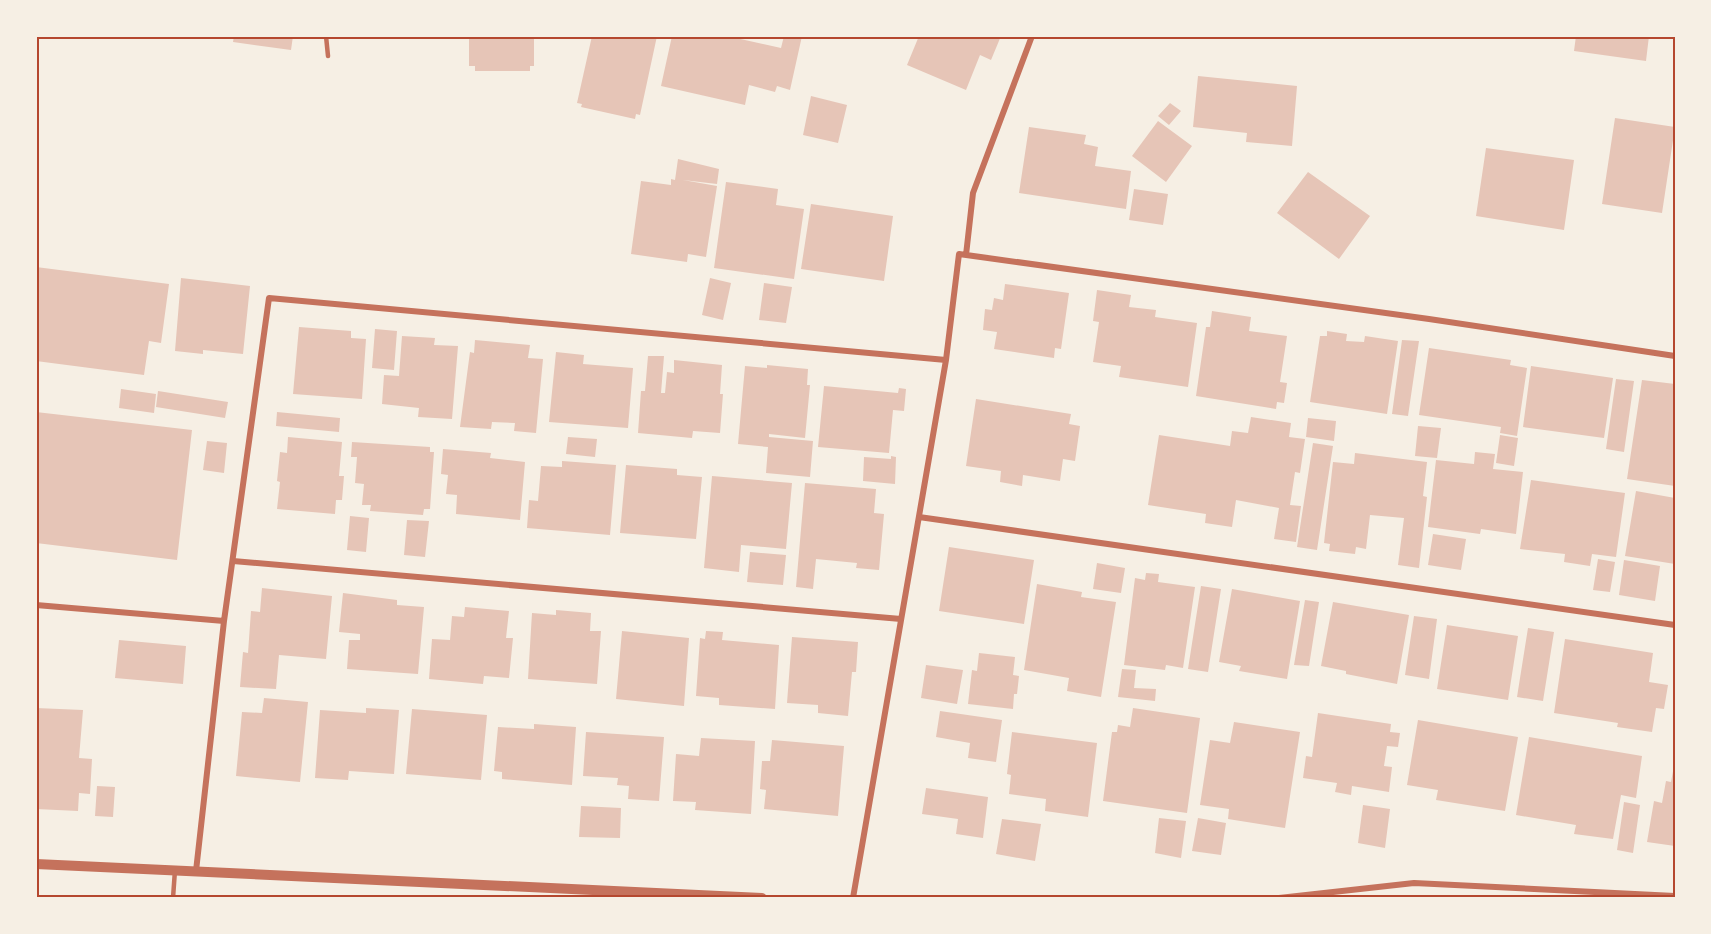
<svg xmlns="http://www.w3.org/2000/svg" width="1711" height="934" font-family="Poppins,sans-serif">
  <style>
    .building { fill: #e6c5b7 }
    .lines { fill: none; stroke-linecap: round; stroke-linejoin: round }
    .service { stroke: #c5725c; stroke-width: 4.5 }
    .minor { stroke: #c5725c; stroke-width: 6 }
    .tertiary { stroke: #c5725c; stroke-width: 10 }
    .neatline { fill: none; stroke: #b5482f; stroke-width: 2 }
  </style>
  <rect width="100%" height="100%" fill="#f6efe4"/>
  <path class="building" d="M234,36H293L291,50L233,42Z
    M469,36H534V66H530V71H475V66H469Z
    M592,36H607L619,38V36H657L640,115L636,114L635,119L581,107L582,104L577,103Z
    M672,36H727L781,48L784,36H802L790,90L777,86L775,92L749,85L745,105L661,86Z
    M919,36H1001L991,60L980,55L966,90L907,65Z
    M1576,36H1649L1646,61L1574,51Z
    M1198,76L1297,86L1292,146L1246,142L1247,133L1193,127Z
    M811,96L847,105L838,143L803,135Z
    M1170,103L1181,111L1169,125L1158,116Z
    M1615,118L1675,127L1662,213L1602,204Z
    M1158,121L1192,146L1166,182L1132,156Z
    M1029,127L1086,135L1084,144L1098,147L1095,166L1131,171L1126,209L1019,193Z
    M1486,148L1574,160L1564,230L1476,216Z
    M678,159L719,169L717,184L683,180L717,186L706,257L688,254L687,262L631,254L641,181L671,185V179L675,180Z
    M1308,172L1370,216L1339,259L1277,213Z
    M726,182L778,189L776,205L804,209L794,279L714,268Z
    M1134,189L1168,194L1163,225L1129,220Z
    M811,204L893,216L884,281L801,269Z
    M36,267L169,284L161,343L149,341L144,375L36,361Z
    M181,278L250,286L243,354L203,350V354L175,351Z
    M710,278L731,283L723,320L702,315Z
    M764,283L792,287L786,323L759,320Z
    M1005,284L1069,293L1061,349L1055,348L1054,358L994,349L997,332L983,330L985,309L992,310L994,298L1003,300Z
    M1097,290L1131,295L1129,307L1156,310L1155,317L1197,323L1188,387L1119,377L1121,366L1093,362L1099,322L1093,321Z
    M1212,311L1251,317L1249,331L1287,336L1280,382L1287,383L1284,403L1277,402L1276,409L1196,396L1206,327H1210Z
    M299,327L351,331V338L366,339L362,399L293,394Z
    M375,329L397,331L394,370L372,368Z
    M1327,331L1347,334L1346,341L1364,342L1365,336L1398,341L1387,414L1310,402L1320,336H1327Z
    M402,336L435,338L434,345L458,346L452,419L418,417L419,408L382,404L384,375L399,376Z
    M475,340L530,345L528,358L543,359L536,433L514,431L515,423L492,422L491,429L460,427L470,352L474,353Z
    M1402,340L1419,341L1408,416L1392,414Z
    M1429,348L1511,360L1510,365L1527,368L1517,436L1500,433L1501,427L1419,415Z
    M556,352L584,355L583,364L633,368L628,428L549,422Z
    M648,356H664L661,393H665L667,372L674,373V360L722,365L720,394H723L720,433L693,431L692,438L638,433L641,391H645Z
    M767,365L808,369L807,385H810L805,438L769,434V437L813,441L810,477L766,473L768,447L738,444L745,366L767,368Z
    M1531,366L1613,378L1604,438L1523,427Z
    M1616,379L1634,381L1624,452L1606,449Z
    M1642,380L1675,384V486L1627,479Z
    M824,386L898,393L899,388L906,389L904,411L893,410L889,453L818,447Z
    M121,389L156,394L154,413L119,408Z
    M158,391L228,402L225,418L156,407Z
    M976,399L1071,414L1069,424L1080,426L1075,461L1063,459L1060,481L1023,475L1022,486L1000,482L1001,471L966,466Z
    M36,412L192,430L177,560L36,543Z
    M277,412L340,418L339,432L276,426Z
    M1251,417L1291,423L1289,437L1305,439L1300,473L1295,472L1290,505L1301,506L1296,542L1274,539L1279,508L1236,500L1232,527L1205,523L1206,514L1148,505L1159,435L1230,446L1232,431L1248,433Z
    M1308,418L1336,421L1334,441L1306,437Z
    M1418,426L1441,428L1437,458L1415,456Z
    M1500,435L1518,438L1514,466L1496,463Z
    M288,437L342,442L339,476H344L342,500H336L335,514L277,509L280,482L277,481L280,452L287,453Z
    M568,437L597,439L595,457L566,454Z
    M207,441L227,443L224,473L203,470Z
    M352,442L430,447V452H434L430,509H424L423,515L370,511L371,505H362L364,484L355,483L357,457H351Z
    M1313,443L1333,446L1317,550L1297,547Z
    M443,449L491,453L490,458L525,462L520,520L456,514L457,495L446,494L448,475L441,474Z
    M1475,452L1495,454L1493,469L1523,472L1516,534L1481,529L1480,534L1428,527L1436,460L1474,464Z
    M1355,453L1427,462L1423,496L1427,497L1419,568L1398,565L1404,518L1370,515L1366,549L1356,547L1355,554L1329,551L1330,544L1324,543L1333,462L1354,464Z
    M891,456L896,457L895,484L863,481L864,457L891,459Z
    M562,461L616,465L610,535L527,528L529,500L538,501L541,466L562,467Z
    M626,465L677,469V475L702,477L696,539L620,533Z
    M712,476L792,483L786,549L741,545L739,572L704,568Z
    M1531,480L1625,493L1616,557L1592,554L1590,566L1564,562L1565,554L1520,549Z
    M805,483L876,489L874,513L884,514L879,570L856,568L857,563L816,559L813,589L796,587Z
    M1636,491L1675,498V564L1625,556Z
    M350,516L369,518L366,552L347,550Z
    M407,520L429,521L425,557L404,555Z
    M1433,534L1466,539L1461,570L1428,565Z
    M949,547L1034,560L1024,624L939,611Z
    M750,552L786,555L783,585L747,582Z
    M1598,559L1615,562L1610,592L1593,590Z
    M1624,560L1660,566L1655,601L1619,595Z
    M1097,563L1125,568L1121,593L1093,589Z
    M1146,573L1159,574L1158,582L1195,587L1183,668L1166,665L1165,670L1124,665L1135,578L1145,580Z
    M1037,584L1082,592L1081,597L1116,602L1101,697L1067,691L1069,678L1024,670Z
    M1201,586L1221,589L1208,672L1188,669Z
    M262,588L332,596L326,659L279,655L276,689L240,687L243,652L248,653L251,611L260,612Z
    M1232,589L1300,601L1287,679L1239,671L1241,666L1219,662Z
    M343,593L397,600V605L424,607L418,674L347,669L349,640H360V634L339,632Z
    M1305,600L1319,602L1309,666L1294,665Z
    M1333,602L1409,615L1397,684L1346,674V671L1321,666Z
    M465,607L509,611L506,638H513L509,678L484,676L483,684L429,679L432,639L450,640L452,616L464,617Z
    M556,610L591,613L590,631H601L597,684L528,679L532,613L556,615Z
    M1414,616L1437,619L1429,679L1405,675Z
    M1447,625L1518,636L1508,700L1437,689Z
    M1528,628L1554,632L1543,701L1517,697Z
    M622,631L689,638L684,706L616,699Z
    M706,631L723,632L722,640L779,645L775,709L719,705V698L696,696L700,638L705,639Z
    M792,637L858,642L856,672H852L848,716L818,713V705L787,703Z
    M1565,639L1653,653L1649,682L1668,685L1664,709L1656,708L1652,732L1617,727L1618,723L1554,713Z
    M119,640L186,646L183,684L115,678Z
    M979,653L1015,657L1013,675L1019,676L1017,694H1014L1013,709L968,704L972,670L977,671Z
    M926,665L963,670L957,704L921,698Z
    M1122,669L1136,670L1134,688L1156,689L1155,701L1118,697Z
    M264,698L308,702L300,782L236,776L242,712L262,713Z
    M36,708L83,710L79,758L92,759L90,794L79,793L78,811L36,809Z
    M366,708L399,710L394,774L349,771L348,780L315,778L320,710L366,713Z
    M1133,708L1200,718L1187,813L1103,801L1112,732H1117L1118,725L1130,727Z
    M412,709L487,715L481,780L406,774Z
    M940,711L1002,720L996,762L968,758L970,743L936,737Z
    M1318,713L1391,724L1390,732L1400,733L1398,747L1387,746L1384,766L1392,767L1389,792L1352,786L1351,795L1335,792L1337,783L1303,778L1306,756L1312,757Z
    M1418,720L1518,737L1505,811L1436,800L1438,790L1407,785Z
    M1234,722L1300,732L1285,828L1228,819L1229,809L1200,805L1210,740L1230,743Z
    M534,724L576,727L572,785L502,779V772L494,771L498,727L534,729Z
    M586,732L664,737L659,801L628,799L629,786L617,785L618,778L583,776Z
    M1012,732L1097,743L1088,817L1045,811L1046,799L1009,794L1011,775L1007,774Z
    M1529,737L1642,756L1636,798L1621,795L1613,839L1574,834L1576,825L1516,815Z
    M701,738L755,741L751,814L695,810L696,802L673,801L676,754L699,756Z
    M772,740L844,746L838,816L764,809L766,790L760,789L762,761H770Z
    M1674,766H1675V846L1647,842L1654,801L1662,803L1666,781L1671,782Z
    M97,786L115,787L113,817L95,816Z
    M926,788L988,797L983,838L956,834L958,819L922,814Z
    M1624,802L1640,805L1633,853L1617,850Z
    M1363,805L1390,809L1385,848L1358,843Z
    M581,806L621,808L620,838L579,837Z
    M1159,818L1186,821L1181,858L1155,853Z
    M1198,818L1226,823L1221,855L1192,851Z
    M1002,819L1041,824L1035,861L996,854Z"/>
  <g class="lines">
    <path class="service" d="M326,36L328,56
      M173,898L175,870"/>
    <path class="minor" d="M966,255L973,193L1032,36
      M919,517L1675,625
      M233,561L901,619
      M36,605L224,621
      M196,871L224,621L269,298L946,360
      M853,898L946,360L959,254L1429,319L1675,356
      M1279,898L1414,883L1675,896"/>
    <path class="tertiary" d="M36,864L762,898"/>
  </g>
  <rect width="1711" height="934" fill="none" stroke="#f6efe4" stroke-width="75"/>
  <rect x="38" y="38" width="1636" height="858" class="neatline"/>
</svg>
